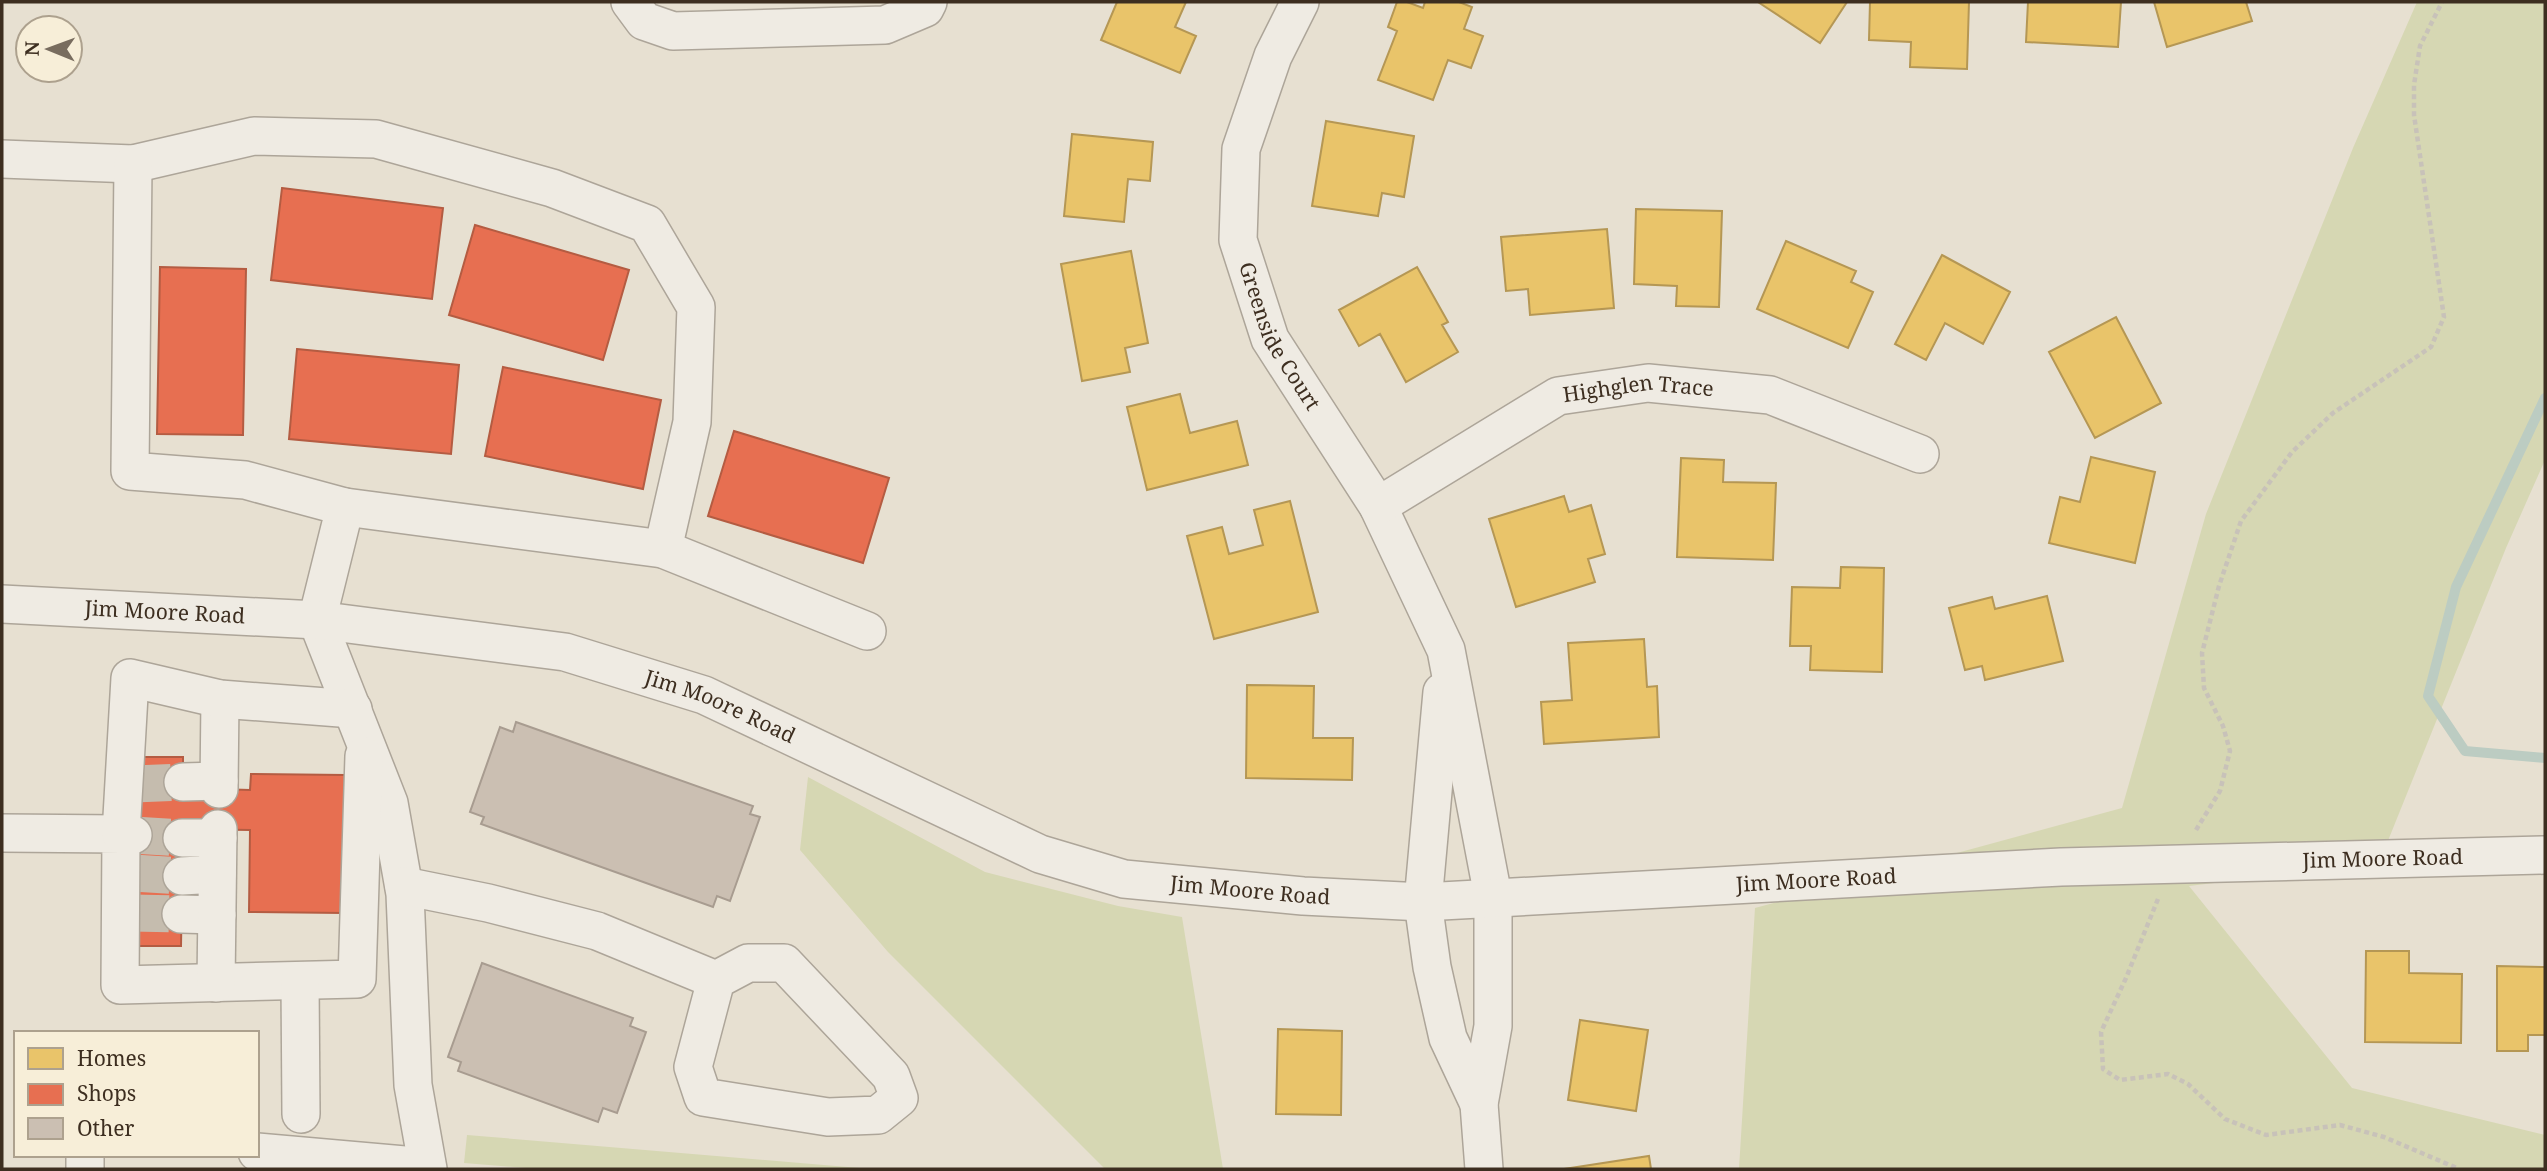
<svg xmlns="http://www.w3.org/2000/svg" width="2547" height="1171" font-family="'Noto Serif',serif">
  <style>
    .green { fill: #d6d7b3 }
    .homes { fill: #e9c46a; stroke: #b59754; stroke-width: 2 }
    .shops { fill: #e76f51; stroke: #b45c42; stroke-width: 2 }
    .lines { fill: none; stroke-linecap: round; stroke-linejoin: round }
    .stream { stroke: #bcccc2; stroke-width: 10 }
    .building { fill: #cbbfb2; stroke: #a89c90; stroke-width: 2 }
    .minor-tunnel { stroke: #c5bcae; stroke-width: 37; stroke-dasharray: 37 18; stroke-linecap: butt }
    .minor-casing { stroke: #ada599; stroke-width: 40 }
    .path { stroke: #c8c2b9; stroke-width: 4.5; stroke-dasharray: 5 3.5; stroke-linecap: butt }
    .minor { stroke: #efebe3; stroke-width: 37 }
    .labels { text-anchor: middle; stroke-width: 7; stroke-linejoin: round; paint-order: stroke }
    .street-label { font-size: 21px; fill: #3d2e20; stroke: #f7eed8 }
  </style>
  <rect width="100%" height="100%" fill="#e7e0d1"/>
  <path class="green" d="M2417,2H2545V460L2506,548L2379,863L2189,886L2352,1088L2545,1135V1169H1739L1755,908L2122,808L2206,514L2353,148Z
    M808,777L985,872L1118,906L1182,917L1223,1169H1105L888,952L800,850Z
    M467,1135L871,1169H539L464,1163Z"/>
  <path class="homes" d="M1117,2H1186L1175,27L1196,36L1180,73L1101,40Z
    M1397,2H1407L1423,8L1425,2H1459L1472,7L1464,29L1483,36L1471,68L1448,60L1433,100L1378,80L1397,31L1388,27Z
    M1758,2H1847L1820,43Z
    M1870,2H1969L1967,69L1910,67L1911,42L1869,40Z
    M2028,2H2121L2118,47L2026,42Z
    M2154,2H2246L2252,21L2167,47Z
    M1326,121L1414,136L1404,197L1382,193L1378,216L1312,206Z
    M1072,134L1153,142L1150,181L1128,179L1124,222L1064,216Z
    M1636,209L1722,211L1719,307L1676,306L1677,286L1634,284Z
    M1607,229L1614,308L1530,315L1528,289L1506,291L1501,237Z
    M1786,241L1856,271L1851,282L1873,292L1848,348L1757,309Z
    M1131,251L1148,343L1125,348L1130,372L1082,381L1061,264Z
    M1942,255L2010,292L1983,344L1945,323L1926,360L1895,344Z
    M1417,267L1448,322L1442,325L1458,352L1406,382L1380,334L1359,346L1339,310Z
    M2116,317L2161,403L2095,438L2049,352Z
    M1180,394L1190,433L1237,421L1248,465L1147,490L1127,407Z
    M2091,457L2155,472L2135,563L2049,543L2060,497L2080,502Z
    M1681,458L1724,460L1723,482L1776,483L1773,560L1677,557Z
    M1564,496L1569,512L1591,505L1605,554L1588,559L1595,582L1516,607L1489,519Z
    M1290,501L1318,612L1214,639L1187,536L1222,527L1229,554L1263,545L1254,510Z
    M1841,567L1884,568L1882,672L1810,670L1811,646H1790L1792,587L1840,588Z
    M2047,596L2063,661L1985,680L1982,666L1965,670L1949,608L1992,597L1995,609Z
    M1644,639L1647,687L1657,686L1659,737L1544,744L1541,702L1572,700L1568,643Z
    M1247,685L1314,686L1313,738H1353L1352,780L1246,778Z
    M2366,951H2409V973L2462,974L2461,1043L2365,1042Z
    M2497,966L2545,967V1035H2528V1051H2497Z
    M1580,1020L1648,1030L1636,1111L1568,1100Z
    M1278,1029L1342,1031L1341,1115L1276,1114Z
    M1649,1156L1651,1169H1564Z"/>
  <path class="shops" d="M282,188L443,208L432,299L271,280Z
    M475,225L629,270L603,360L449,315Z
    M160,267L246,269L243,435L157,434Z
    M297,349L459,365L451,454L289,439Z
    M503,367L661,400L643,489L485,456Z
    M734,431L889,478L863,563L708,516Z
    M135,757H183V788L250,790L251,774L345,775L343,913L249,912L250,830L183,829L181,946H132Z"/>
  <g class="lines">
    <path class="stream" d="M2545,398L2456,587L2428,696L2465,751L2545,758"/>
  </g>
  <path class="building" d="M516,722L753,806L750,814L760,817L730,901L717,896L713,907L481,824L484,817L470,812L500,727L513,732Z
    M482,963L633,1018L630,1026L646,1032L617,1113L603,1108L598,1122L458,1071L461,1062L448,1057Z"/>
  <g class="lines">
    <path class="minor-tunnel" d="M134,784L183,782
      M133,835L182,838
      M133,873L182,876
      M132,913L181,914"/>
    <defs>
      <g id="minor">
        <path d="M630,2L644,21L673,31L885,25L925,8L928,2"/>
        <path id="s1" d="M1300,2L1273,56L1241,149L1238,240L1270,339L1378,506L1446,650L1493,896V1026L1479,1104L1484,1169"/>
        <path d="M2,159L133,164L254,136L376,139L552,188L647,224L696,307L692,422L663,549"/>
        <path d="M133,164L130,471L245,480L345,507L317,620L389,803L405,894L413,1085L428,1169"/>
        <path id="s2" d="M1378,506L1558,396L1648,383L1770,395L1920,454"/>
        <path d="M345,507L663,549L867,631"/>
        <path id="s3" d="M2,604L317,620L565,652L704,695L1040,854L1124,879L1303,896L1423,902L2061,867L2545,855"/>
        <path d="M1442,692L1423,902L1432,967L1448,1038L1479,1104"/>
        <path d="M183,782L219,781"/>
        <path d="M219,789L220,699"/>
        <path d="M2,833L121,834L120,985L357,979L364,756"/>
        <path d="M133,835L121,834L130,678L220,699L353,709"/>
        <path d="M182,838H218"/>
        <path d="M182,876L217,874"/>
        <path d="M404,886L488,903L597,931L716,980L693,1067L703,1097L828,1117L878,1115L899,1098L891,1076L784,963H748L716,980"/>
        <path d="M181,914L217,915"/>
        <path d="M300,981L301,1114"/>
        <path d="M216,983L218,829"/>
        <path d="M257,1152L427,1167"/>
        <path d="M85,1169V1155"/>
      </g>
    </defs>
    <use href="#minor" class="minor-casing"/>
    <path class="path" d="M2196,830L2220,791L2230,751L2223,726L2204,688L2202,653L2219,586L2241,521L2292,452L2333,413L2431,347L2444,317L2414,115V85L2420,46L2442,2
      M2158,899L2126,978L2101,1032L2103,1069L2120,1080L2168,1074L2188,1084L2225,1119L2266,1135L2340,1125L2384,1137L2459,1169"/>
    <use href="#minor" class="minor"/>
  </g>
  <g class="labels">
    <g class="street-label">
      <text dy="7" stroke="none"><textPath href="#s1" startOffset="355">Greenside Court</textPath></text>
      <text dy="7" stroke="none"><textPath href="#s2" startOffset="292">Highglen Trace</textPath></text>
      <text dy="7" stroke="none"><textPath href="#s3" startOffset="163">Jim Moore Road</textPath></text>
      <text dy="7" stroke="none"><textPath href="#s3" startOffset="730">Jim Moore Road</textPath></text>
      <text dy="7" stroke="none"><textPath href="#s3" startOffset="2431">Jim Moore Road</textPath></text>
      <text dy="7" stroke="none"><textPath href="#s3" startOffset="1864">Jim Moore Road</textPath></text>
      <text dy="7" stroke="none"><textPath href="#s3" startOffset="1297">Jim Moore Road</textPath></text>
    </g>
  </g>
  <rect width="2547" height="1171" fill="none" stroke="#3d2e20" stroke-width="7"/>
  <rect x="14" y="1031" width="245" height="126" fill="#f7eed8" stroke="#ada18e" stroke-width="2"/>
  <rect x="28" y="1048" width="35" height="21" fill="#e9c46a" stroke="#ada18e" stroke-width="2"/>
  <text x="77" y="1066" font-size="21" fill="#3d2e20">Homes</text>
  <rect x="28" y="1084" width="35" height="21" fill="#e76f51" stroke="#ada18e" stroke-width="2"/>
  <text x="77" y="1101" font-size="21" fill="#3d2e20">Shops</text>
  <rect x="28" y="1118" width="35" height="21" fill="#cbbfb2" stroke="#ada18e" stroke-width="2"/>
  <text x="77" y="1136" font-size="21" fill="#3d2e20">Other</text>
  <g transform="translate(49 49) rotate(271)"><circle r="33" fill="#f7eed8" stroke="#ada18e" stroke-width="2"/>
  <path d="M0-5L12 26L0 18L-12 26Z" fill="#786c5e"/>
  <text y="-10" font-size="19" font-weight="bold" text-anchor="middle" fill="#3d2e20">N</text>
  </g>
</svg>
